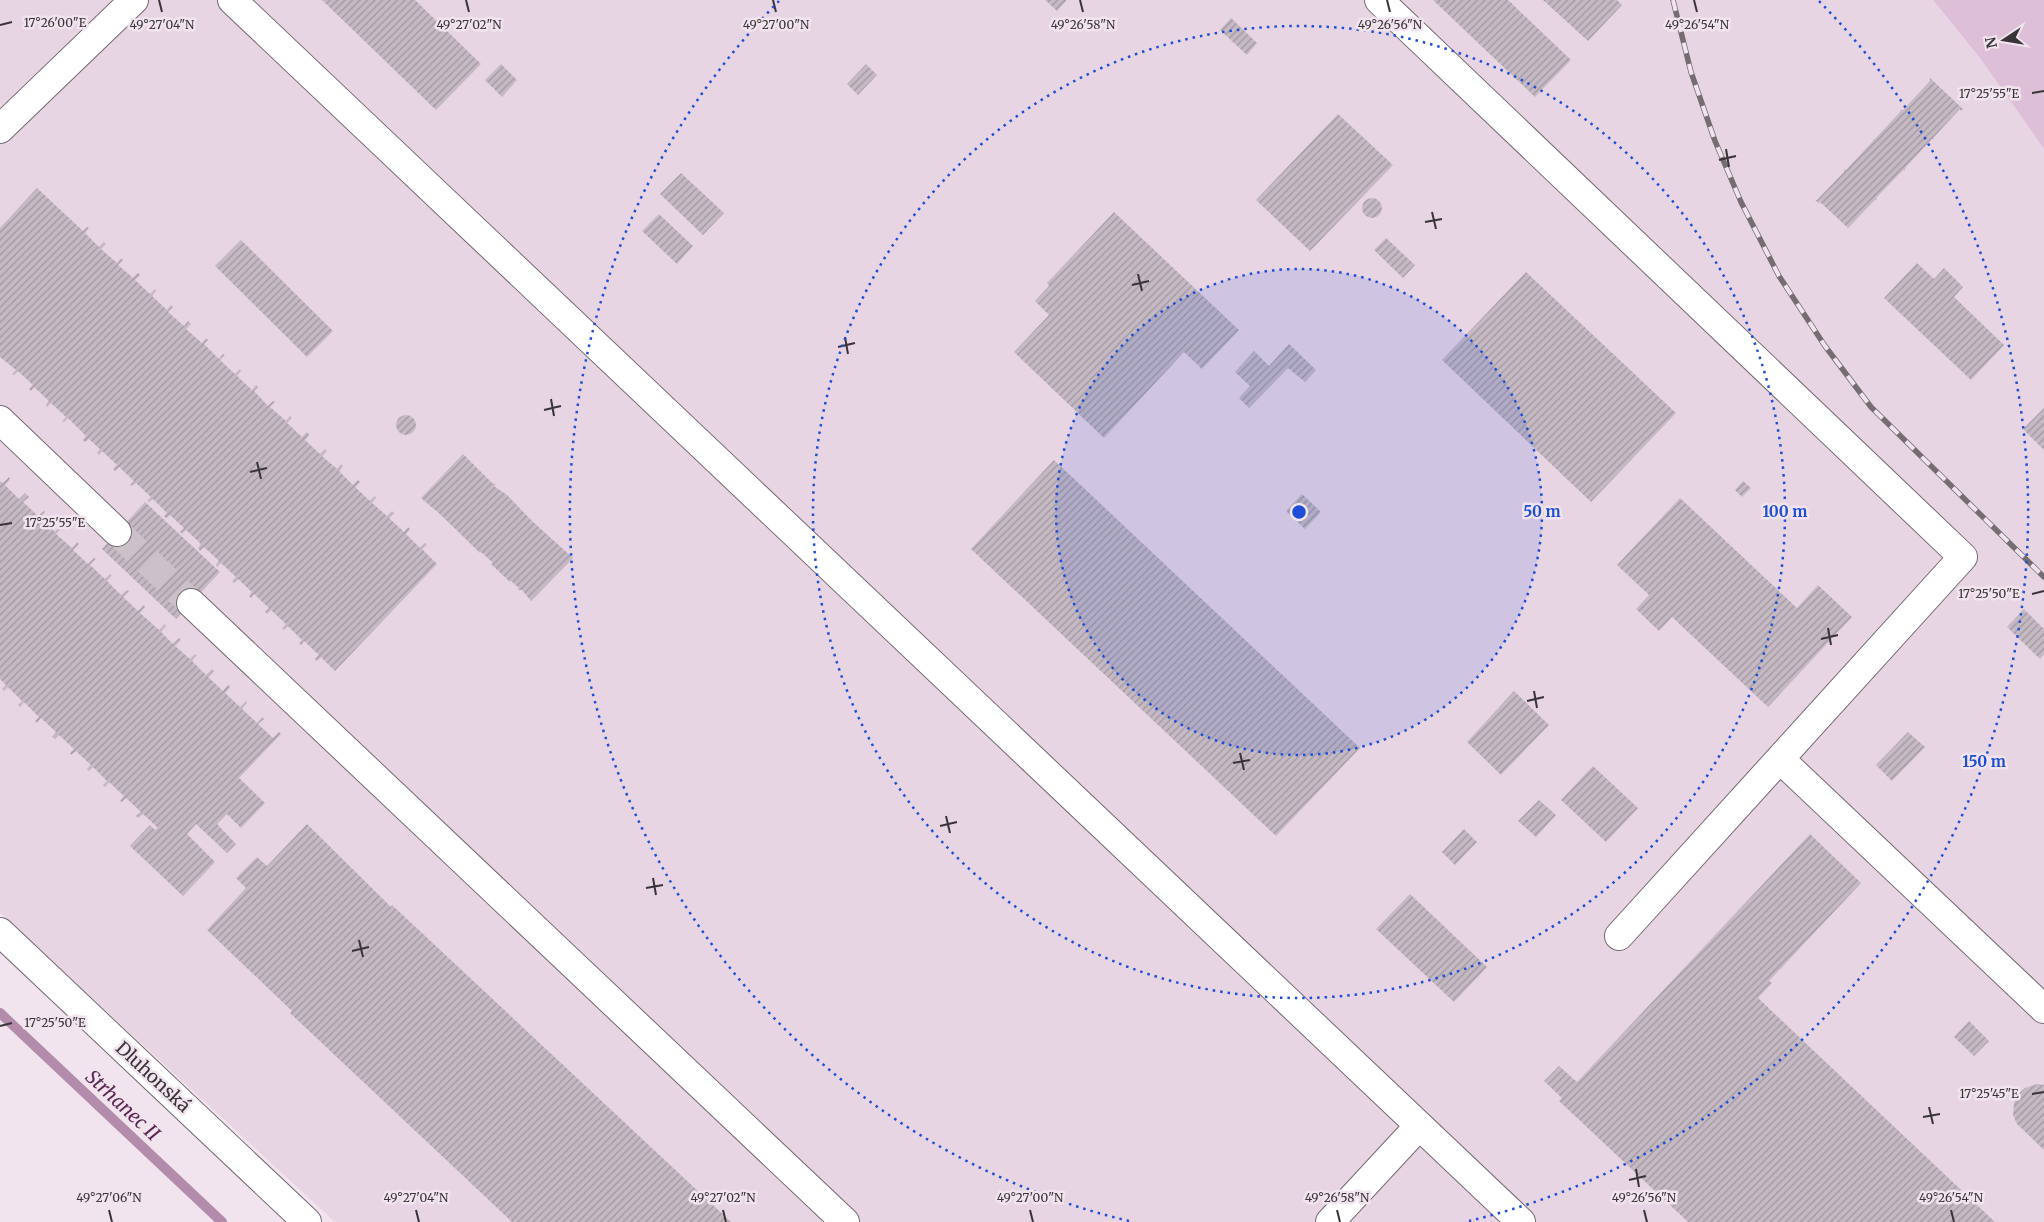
<svg xmlns="http://www.w3.org/2000/svg" width="2044" height="1222" font-family="Merriweather,serif">
  <style>
    .built { fill: #e8d5e4 }
    .grass { fill: #debfd8 }
    .lines { fill: none; stroke-linecap: round; stroke-linejoin: round }
    .stream { stroke: #b38bab; stroke-width: 10 }
    .building { fill: url(#building-hatch) }
    .minor-tunnel { stroke: #ccc1c9; stroke-width: 28; stroke-dasharray: 28 14; stroke-linecap: butt }
    .minor-casing { stroke: #746971; stroke-width: 30 }
    .minor { stroke: #fff; stroke-width: 28 }
    .rail-casing { stroke: #746d72; stroke-width: 5.5 }
    .rail { stroke: #f1e4ee; stroke-width: 4; stroke-dasharray: 11; stroke-linecap: butt }
    .ticks { fill: none; stroke: #383437; stroke-width: 2 }
    .ring { fill: none; stroke: #1d4ed8; stroke-width: 2.5; stroke-dasharray: 2.5 5 }
    .labels { text-anchor: middle; stroke-width: 5; stroke-linejoin: round; paint-order: stroke }
    .street-label { font-size: 18px; fill: #383437; stroke: #f1e4ee }
    .water-label { font-size: 19px; font-style: italic; fill: #5b2853; stroke: #f1e4ee }
    .ticks-label { font-size: 12px; text-anchor: middle; fill: #383437; stroke: #f1e4ee; stroke-width: 5; stroke-linejoin: round; paint-order: stroke }
    .centre { fill: #1d4ed8; stroke: #f1e4ee; stroke-width: 2.5 }
    .ring-label { font-size: 15px; text-anchor: middle; font-weight: bold; fill: #1d4ed8; stroke: #f1e4ee; stroke-width: 5; stroke-linejoin: round; paint-order: stroke }
  </style>
  <defs>
    <pattern id="building-hatch" width="6" height="6" patternUnits="userSpaceOnUse" patternTransform="scale(1.25)"><rect width="6" height="6" fill="#c5b9c3"/><path d="M-1 1l2-2M0 6l6-6M5 7l2-2" fill="none" stroke="#a1979f"/></pattern>
  </defs>
  <rect width="100%" height="100%" fill="#f1e4ee"/>
  <path class="built" d="M0,0H1933L1980,58L2044,149V1222H335L0,913Z"/>
  <path class="grass" d="M1933,0H2044V149L1980,58Z"/>
  <g class="lines">
    <path class="stream" d="M0,1013L222,1222"/>
  </g>
  <path class="building" d="M322,0H415L481,64L436,110Z
    M1045,0H1067L1057,11Z
    M1433,0H1508L1571,60L1535,97Z
    M1543,0H1617L1622,5L1588,41Z
    M1231,18L1257,43L1247,55L1220,30Z
    M501,64L517,80L502,97L485,80Z
    M866,64L877,75L858,95L847,84Z
    M1930,78L1963,109L1961,111L1960,109L1933,138L1934,139H1932L1905,168V171L1903,170L1876,198L1877,200H1875L1848,228L1819,201L1820,204L1815,200H1817L1844,172V169L1846,170L1873,141V139L1874,140L1901,111L1900,110H1903L1930,81Z
    M1338,114L1393,165L1310,251L1256,200Z
    M681,173L724,213L703,235L660,194Z
    M37,188L83,231L87,227L89,228L85,233L99,247L104,242L106,244L101,249L117,263L121,258L123,260L118,265L133,278L138,273L140,275L135,280L150,294L155,289L156,291L152,296L167,310L171,305L173,307L168,312L184,326L188,321L191,324L186,329L202,343L206,338L208,340L204,344L219,359L223,354L225,355L220,360L235,374L240,369L241,371L237,376L252,390L256,385L258,387L254,391L268,406L273,401L275,402L270,407L286,421L290,416L292,418L287,423L302,437L307,432L309,435L305,440L320,454L325,449L327,451L322,456L337,469L341,464L343,466L339,471L353,485L358,480L360,482L355,487L370,501L375,496L376,498L372,503L387,516L392,511L394,513L389,518L404,532L408,527L410,529L406,534L420,548L425,543L427,545L422,549L437,564L335,671L321,657L317,661L315,659L319,655L304,641L301,645L299,643L302,640L288,626L284,630L282,628L286,624L271,610L267,614L265,612L269,608L254,594L251,598L249,596L252,592L238,579L234,583L232,581L236,577L221,563L217,567L216,565L219,561L204,547L200,551L198,548L201,544L186,530L182,534L180,532L184,528L170,515L166,518L164,516L167,513L153,499L149,502L147,501L151,497L136,483L132,486L130,485L134,481L119,467L115,471L113,469L117,465L102,451L99,455L97,453L100,449L89,439L85,442L83,440L86,436L68,418L64,422L62,421L66,417L51,403L47,407L46,405L49,401L34,387L31,391L29,389L33,385L18,371L14,375L12,374L16,370L0,357V228Z
    M1362 208a10 10 0 1 1 20 0a10 10 0 1 1-20 0Z
    M1114,212L1239,330L1202,369L1184,352L1104,438L1014,352L1049,315L1035,301L1049,286L1047,283Z
    M659,214L693,246L677,264L642,231Z
    M1386,238L1415,265L1403,278L1374,250Z
    M241,240L333,331L307,357L215,266Z
    M1917,263L1934,279L1944,268L1963,287L1954,297L2004,345L1971,380L1884,298Z
    M1526,272L1676,413L1591,502L1442,360Z
    M1289,344L1316,370L1305,382L1288,368L1249,408L1239,398L1250,386L1235,372L1254,351L1269,366Z
    M2044,408V450L2023,429Z
    M396 425a10 10 0 1 1 20 0a10 10 0 1 1-20 0Z
    M463,454L492,483L496,484L494,486L507,495L532,521L573,558L531,601L522,590H518L519,588L511,581L510,582L491,564L493,563L481,552L480,553L441,515L421,498Z
    M1054,460L1360,748L1276,836L971,549Z
    M9,477L10,479L5,485L19,499L25,493L29,497L23,502L38,516L44,511L45,512L40,518L55,532L60,526L62,528L56,534L72,548L77,542L79,544L73,550L88,564L94,558L96,559L90,565L105,579L110,574L112,575L107,581L121,595L127,590L129,591L123,597L138,611L144,605L145,607L140,613L159,630L165,624L166,626L161,632L173,644L179,638L181,640L175,646L190,659L195,654L197,655L192,661L206,675L212,669L214,671L208,677L223,691L228,685L230,687L225,693L240,707L246,701L247,703L242,709L257,723L262,717L264,719L258,724L273,738L279,732L281,734L239,778L265,803L241,828L227,814L217,824L236,844L227,853L196,824L187,834L215,862L183,896L130,846L150,825L155,830L158,828L143,814L138,818L136,816L141,812L126,798L122,802L120,801L124,796L109,782L105,787L103,785L107,781L93,767L89,771L87,769L91,765L76,751L71,755L70,753L74,749L59,735L55,739L52,737L56,732L41,718L37,723L35,721L39,717L24,702L20,707L18,705L22,701L8,687L4,691L2,689L6,685L0,679V481L3,483Z
    M1743,481L1751,488L1742,497L1735,490Z
    M1302,494L1321,512L1305,529L1286,511Z
    M1680,498L1797,608L1818,585L1852,617L1768,707L1672,617L1659,631L1636,609L1649,595L1617,565Z
    M145,502L220,572L176,619L102,549Z
    M2024,609L2044,629V654L2040,659L2007,627Z
    M1514,691L1549,725L1501,775L1467,742Z
    M1908,732L1925,747L1892,781L1876,765Z
    M1593,766L1638,808L1606,842L1561,800Z
    M1539,800L1556,815L1536,837L1518,821Z
    M307,824L391,907L392,905L731,1222H512L290,1013L292,1011L207,930L246,888L236,878L257,857L267,866Z
    M1464,829L1477,842L1455,865L1442,852Z
    M1810,834L1861,883L1769,981L1772,983L1758,998L1995,1222H1688L1559,1101L1562,1098L1544,1081L1559,1066L1577,1082Z
    M1410,894L1487,967L1454,1002L1376,929Z
    M1969,1021L1989,1041L1974,1056L1954,1037Z
    M2037,1084L2044,1085V1150L2017,1124L2013,1115L2014,1103L2018,1094L2025,1088Z"/>
  <g class="lines">
    <path class="minor-tunnel" d="M117,532L191,603"/>
    <defs>
      <path id="minor" d="M232,0L1521,1222
        M1379,0L1963,557L1619,936
        M0,129L134,0
        M0,420L117,532
        M191,603L845,1222
        M1780,759L2044,1009
        M0,932L307,1222
        M1330,1222L1419,1126"/>
    </defs>
    <use href="#minor" class="minor-casing"/>
    <use href="#minor" class="minor"/>
    <defs>
      <path id="rail" d="M1673,0L1691,72L1715,141L1741,202L1779,276L1825,346L1871,407L2044,577"/>
    </defs>
    <use href="#rail" class="rail-casing"/>
    <use href="#rail" class="rail"/>
  </g>
  <path class="ticks" d="M159,0L162,12M466,0L469,12M773,0L776,12M1080,0L1083,12M1387,0L1390,12M1694,0L1697,12M0,25L12,22M2032,93L2044,91M1726,149L1729,167M1719,160L1736,156M1432,212L1436,229M1425,222L1442,219M1138,274L1142,291M1132,285L1149,281M845,337L848,354M838,347L855,343M551,399L554,416M544,410L561,406M257,462L261,479M250,472L267,468M0,525L12,523M2032,594L2044,591M1828,628L1831,645M1821,639L1838,635M1534,691L1537,708M1527,701L1544,697M1240,753L1244,770M1233,763L1250,760M946,816L950,833M940,826L957,822M653,878L656,895M646,888L663,885M359,940L363,957M352,951L369,947M0,1026L12,1023M2032,1094L2044,1092M1929,1107L1933,1124M1923,1117L1940,1114M1636,1169L1639,1187M1629,1180L1646,1176M109,1210L112,1222M416,1210L419,1222M723,1210L726,1222M1030,1210L1033,1222M1337,1210L1340,1222M1644,1210L1647,1222M1951,1210L1954,1222"/>
  <circle cx="1299" cy="512" r="243" fill="#1d4ed8" fill-opacity=".12"/>
  <g class="ring">
    <circle cx="1299" cy="512" r="243"/>
    <circle cx="1299" cy="512" r="486"/>
    <path d="M1129 1221A729 729 0 0 1 779 1M1819 1A729 729 0 0 1 1469 1221"/>
  </g>
  <g class="labels">
    <g class="street-label">
      <text transform="translate(153 1077) rotate(43)" y="6">Dluhonská</text>
    </g>
    <g class="water-label">
      <text transform="translate(123 1105) rotate(43)" y="7">Strhanec II</text>
    </g>
  </g>
  <g class="ticks-label">
    <text x="55" y="27">17°26'00"E</text>
    <text x="162" y="29">49°27'04"N</text>
    <text x="469" y="29">49°27'02"N</text>
    <text x="776" y="29">49°27'00"N</text>
    <text x="1083" y="29">49°26'58"N</text>
    <text x="1390" y="29">49°26'56"N</text>
    <text x="1697" y="29">49°26'54"N</text>
    <text x="1989" y="98">17°25'55"E</text>
    <text x="55" y="527">17°25'55"E</text>
    <text x="1989" y="598">17°25'50"E</text>
    <text x="55" y="1027">17°25'50"E</text>
    <text x="1989" y="1098">17°25'45"E</text>
    <text x="109" y="1202">49°27'06"N</text>
    <text x="416" y="1202">49°27'04"N</text>
    <text x="723" y="1202">49°27'02"N</text>
    <text x="1030" y="1202">49°27'00"N</text>
    <text x="1337" y="1202">49°26'58"N</text>
    <text x="1644" y="1202">49°26'56"N</text>
    <text x="1951" y="1202">49°26'54"N</text>
  </g>
  <circle cx="1299" cy="512" r="8" class="centre"/>
  <g class="ring-label">
    <text x="1542" y="517">50 m</text>
    <text x="1785" y="517">100 m</text>
    <text x="1984" y="767">150 m</text>
  </g>
  <g transform="translate(2004 40) rotate(258)" stroke="#f1e4ee" stroke-width="4" paint-order="stroke">
  <path d="M0-4L9 19L0 12L-9 19Z" fill="#383437"/>
  <text y="-8" font-size="14" font-weight="bold" text-anchor="middle" fill="#383437">N</text>
  </g>
</svg>
